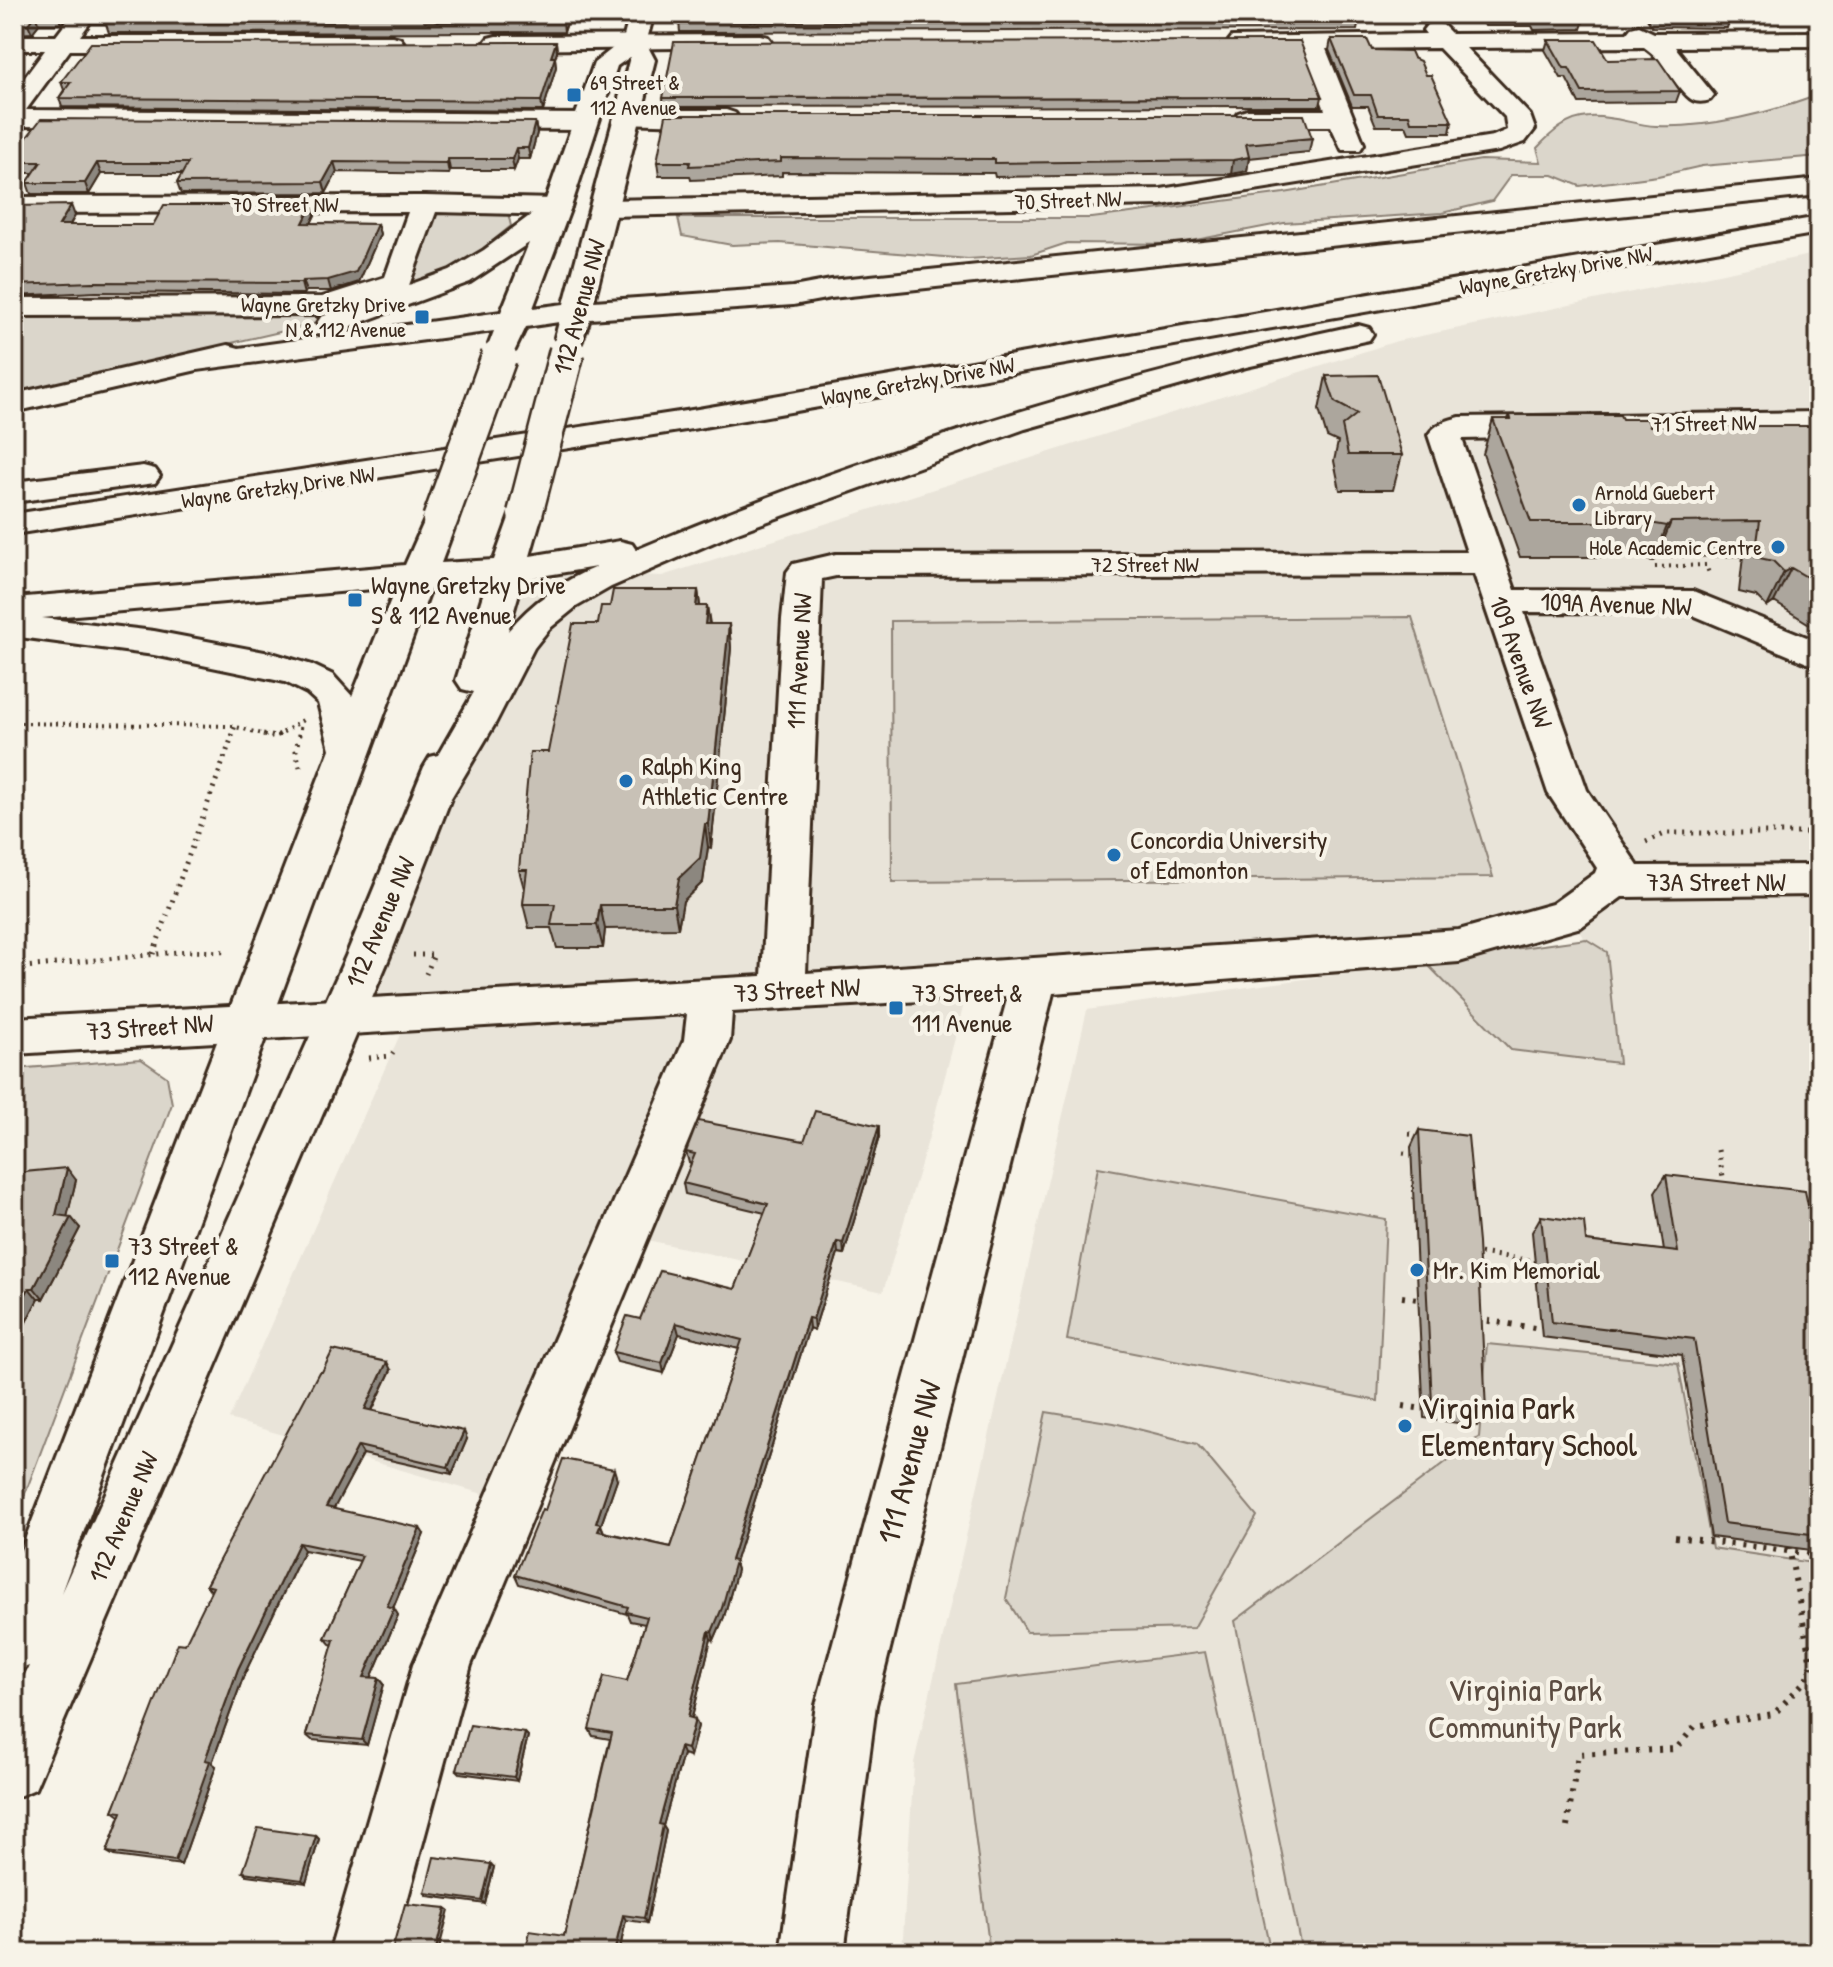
<svg xmlns="http://www.w3.org/2000/svg" width="1833" height="1967" font-family="'Patrick Hand',sans-serif">
  <style>
    .built { fill: #e9e4d9 }
    .green { fill: #dbd6cb; stroke: #8b8074; stroke-width: 2 }
    .lines { fill: none; stroke-linecap: round; stroke-linejoin: round }
    .minor-casing { stroke: #3b2a1e; stroke-width: 6 }
    .major-casing { stroke: #3b2a1e; stroke-width: 6 }
    .path-far2 { stroke: #3b2a1e; stroke-width: 4; stroke-dasharray: 2 5; stroke-linecap: butt }
    .path-far1 { stroke: #3b2a1e; stroke-width: 5; stroke-dasharray: 2 6; stroke-linecap: butt }
    .path { stroke: #3b2a1e; stroke-width: 6; stroke-dasharray: 3 8; stroke-linecap: butt }
    .minor { fill: #f7f3e8; fill-rule: evenodd }
    .major { fill: #f7f3e8; fill-rule: evenodd }
    .major-bridge-casing { stroke: #3b2a1e; stroke-width: 39; stroke-linecap: butt }
    .major-bridge { stroke: #f7f3e8; stroke-width: 34 }
    .wall { fill: #aca69d; stroke: #3b2a1e; stroke-width: 2 }
    .shaded-wall { fill: #8c877f; stroke: #3b2a1e; stroke-width: 2 }
    .building { fill: #c8c1b6; stroke: #3b2a1e; stroke-width: 2 }
    .poi-dot { fill: #1f6fb2; stroke: #f7f3e8; stroke-width: 3 }
    .labels { text-anchor: middle; stroke-width: 8; stroke-linejoin: round; paint-order: stroke }
    .far-poi-label { font-size: 22px; fill: #3b2a1e; stroke: #f7f3e8; text-anchor: start }
    .far-street-label { font-size: 22px; fill: #3b2a1e; stroke: #f7f3e8 }
    .street-label { font-size: 26px; fill: #3b2a1e; stroke: #f7f3e8 }
    .poi-label { font-size: 26px; fill: #3b2a1e; stroke: #f7f3e8; text-anchor: start }
    .near-poi-label { font-size: 32px; fill: #3b2a1e; stroke: #f7f3e8; text-anchor: start }
    .near-street-label { font-size: 32px; fill: #3b2a1e; stroke: #f7f3e8 }
    .near-park-label { font-size: 32px; fill: #5b4c41; stroke: #f7f3e8 }
  </style>
  <rect width="100%" height="100%" fill="#f7f3e8"/>
  <filter id="ink" filterUnits="userSpaceOnUse"><feTurbulence type="fractalNoise" baseFrequency=".0125" numOctaves="2"/><feDisplacementMap in="SourceGraphic" scale="16" xChannelSelector="R" yChannelSelector="G"/><feConvolveMatrix kernelMatrix="1 2 1 2 8 2 1 2 1" color-interpolation-filters="sRGB"/></filter>
  <g filter="url(#ink)">
    <path class="built" d="M1819,253V1953H902L914,1763L1087,1010L1585,939L1566,916L1459,946L970,981L929,1137L883,1292L607,1231L493,1497L229,1419L410,1012L340,1015L434,794L510,570L662,576L1397,341Z"/>
    <path class="green" d="M1819,95V156L1702,166L1658,176L1580,186L1553,175H1511L1492,201L1442,213L1284,223L1175,244L1067,243L1031,255L968,259L780,243L732,245L682,236L678,218H1092L1284,193L1481,160L1541,162L1537,148C1551,133 1567,118 1589,117C1612,115 1633,125 1656,126C1705,129 1773,112 1819,95Z
      M434,213H508L511,226L475,255L479,257L401,295L310,325L14,393V315H324L403,289Z
      M1412,617L1493,877L892,882L891,621Z
      M1586,939L1607,952L1619,1063L1511,1050L1424,961Z
      M141,1059L167,1077L172,1104L14,1523V1069Z
      M1098,1167L1386,1219L1378,1401L1067,1340Z
      M1487,1344L1678,1363L1712,1548L1819,1564V1953H1302L1235,1621L1479,1437Z
      M1046,1412L1114,1423L1197,1444L1257,1516L1194,1628L1027,1632L1006,1598Z
      M1205,1652L1271,1953H990L956,1684Z"/>
    <g class="lines">
      <defs>
        <path id="minor" d="M77,17L85,19L89,24L80,36H392L400,38L404,43L400,48L392,50H70L26,110L585,114L594,117L598,122L594,127L585,130L14,126V92L45,50H14V36H56L69,19Z
          M1435,23L1443,25L1452,34L1627,33L1631,28L1639,26L1654,33L1819,32V46L1675,47L1714,95L1710,100C1704,102 1697,103 1691,99C1674,86 1666,62 1644,47L1466,48L1530,115L1535,129L1525,142L1499,151L1161,205L606,216L596,214L592,208L596,202L606,200L1161,189L1493,136L1507,130L1505,117L1439,48L1326,49L1364,144L1360,150H1342L1331,126H1247L1238,123L1234,118L1238,113L1247,110H1325L1302,49H1240L1232,47L1228,42L1232,37L1426,34L1423,30L1427,25Z
          M760,35L768,37L772,42L768,47L496,50L488,48L484,43L488,38L496,36Z
          M629,110H726L735,113L739,118L735,123L726,126L620,123L616,118L620,113Z
          M425,196L557,199L567,201L571,207L567,213L557,215L436,212L408,288L324,315L14,316V298L322,297L385,277L408,212L14,213V197Z
          M1819,412V432L1462,439L1515,590L1693,591L1819,642V668L1688,613L1524,612L1587,790L1638,866L1819,865V895L1622,897L1581,927L1459,962L1053,993L876,1705L844,1953H780L816,1705L1008,996L732,1012L730,1040L471,1665L393,1953H329L413,1665L684,1040L687,1014L14,1054V1018L762,976L782,619L787,572L793,564L836,554L1467,552L1428,435C1435,424 1448,420 1460,417ZM1474,574L1548,793L1597,868L1595,873L1552,904L1459,930L806,973L822,579L836,576Z"/>
        <path id="major" d="M630,14H654L646,43L655,60L594,301L793,287L831,280L1819,179V195L831,298L793,305L590,319L581,343L570,346L559,343L555,337L559,322L526,327L515,350L504,353L493,350L489,344L494,331L197,370L14,412V394L228,345L239,348L501,312L529,243L470,282L343,329L332,332L321,329L317,323L321,317L450,270L484,250L544,205L594,63L623,40ZM630,57L564,304L533,308L571,207L617,66Z
          M1819,217V233L692,429L14,534V514L692,410Z
          M1358,325L1369,328L1373,334L1369,340L1246,367L1025,429L735,533L611,587L576,607L549,629L534,648L495,724L451,798L390,956L35,1789L14,1798V1699L29,1666L14,1672V1568L330,749L318,703L307,693L285,682L154,655L19,637L14,629L23,620H14V598L405,565L428,513L440,510L452,513L457,520L441,563L494,560L513,507L525,504L537,507L542,514L530,556L620,541L632,544L636,550C869,452 1111,377 1358,325ZM596,567C562,581 532,602 508,631L523,579ZM487,582L456,680L462,689L474,692L438,755L430,757L424,767L346,956L61,1593L432,585ZM396,587L352,696L333,675L312,665L275,654L154,631L42,618Z
          M143,466L155,469L160,476L155,483L14,502V482Z"/>
      </defs>
      <use href="#minor" class="minor-casing"/>
      <use href="#major" class="major-casing"/>
      <path class="path-far2" d="M1655,567L1706,565L1710,576
        M14,723L232,726L270,736
        M232,736L235,727
        M277,736L303,720
        M299,736L301,722"/>
      <path class="path-far1" d="M263,734L275,737L280,734
        M299,734L296,751L300,767
        M1646,842L1667,833H1819
        M153,954L233,734
        M413,955H434L426,974
        M14,968L189,951L229,952
        M369,1058L391,1056L393,1053
        M1409,1134L1423,1135
        M1718,1150L1725,1187
        M1403,1153L1412,1154
        M1800,1197L1819,1200
        M1472,1252L1534,1261"/>
      <path class="path" d="M1402,1297L1418,1299
        M1477,1319L1541,1329
        M1403,1406L1423,1409
        M1675,1537L1819,1555
        M1567,1827L1578,1754L1676,1749L1695,1726L1774,1714L1806,1680L1811,1664L1789,1547"/>
      <use href="#minor" class="minor"/>
      <use href="#major" class="major"/>
      <defs>
        <path id="major-bridge" d="M525,514L567,351
          M440,520L499,357"/>
      </defs>
      <use href="#major-bridge" class="major-bridge-casing"/>
      <use href="#major-bridge" class="major-bridge"/>
    </g>
    <path class="wall" d="M14,14H570L564,32L109,33L106,24H92L87,17L78,14L68,16L61,24H39L32,33L14,34Z
      M1475,14H1580L1584,20L1581,29L1534,30L1532,26H1485L1482,19L1478,20Z
      M1644,14H1723L1730,18L1727,28L1652,27Z
      M1359,21L1357,30L680,32L679,22Z
      M1331,39L1372,50L1426,75L1452,122L1450,133H1409L1406,126H1376L1368,106H1352L1329,50Z
      M1548,40L1608,60L1680,91L1676,102L1579,103L1566,78H1561L1545,50Z
      M556,42L557,52L555,58L556,67L543,111L62,107L59,98L64,90L61,82Z
      M1322,97L1320,106L664,107L663,98Z
      M535,122L537,133L530,159H518L514,170H450L449,174L337,172L326,193L181,194L177,183L182,174H101L89,194H31L27,183L34,173H14V154Z
      M1312,138L1309,152L1249,158L1247,171L1231,174L995,177L994,173L782,172V176L691,180L690,176H659L657,162Z
      M14,206L75,216L70,225H153L315,215L311,223L377,224L380,234L359,282L331,291H306L304,294L96,292L14,296Z
      M1326,376L1402,455L1393,490H1340L1334,461L1338,442L1327,437L1319,410Z
      M1510,415L1622,419L1650,426L1819,437V630L1774,602L1767,607L1756,596L1739,592L1743,556L1657,557L1653,561L1630,557H1520L1483,454L1493,419H1508Z
      M698,590L700,606H707L710,624H729L731,648L711,848L708,847L703,882L683,901L678,928L605,929L603,948H557L551,928H529L523,904L525,892L519,870L598,624L610,606Z
      M1419,1130L1486,1411L1477,1426L1424,1418L1411,1147Z
      M879,1137L844,1254L838,1253L814,1330L809,1328L735,1563L737,1570L724,1617L714,1640L711,1639L692,1718L698,1726L690,1756L683,1754L663,1826L666,1831L647,1923L626,1920L619,1953H525L564,1936L610,1739L593,1736L589,1729L627,1681L645,1624L630,1621L627,1614L519,1584L515,1575L545,1510L617,1479L601,1525L604,1532L671,1547L739,1349L679,1334L664,1373L617,1362L613,1352L640,1319L735,1289L765,1213L685,1194L683,1183L691,1164L689,1163L686,1152L804,1141Z
      M14,1173L76,1180L67,1216L80,1228L43,1299H38L14,1345Z
      M1666,1175L1819,1257V1262L1814,1268L1819,1290V1551L1711,1537L1682,1355L1542,1337L1532,1232L1541,1216L1586,1241L1664,1251L1655,1192Z
      M391,1370L372,1411L467,1439L452,1474L363,1454L333,1509L424,1534L393,1608L398,1615L371,1678H379L384,1684L367,1745L312,1740L306,1735L333,1645L330,1644L325,1638L360,1561L304,1550L244,1675L212,1763L216,1766L181,1865L114,1856L107,1852L120,1816L113,1811L211,1591L206,1585L322,1372Z
      M525,1733L528,1736L517,1781L460,1773L457,1770Z
      M316,1836L319,1839L306,1883L247,1875L243,1872Z
      M494,1867L485,1904L428,1896L425,1893Z"/>
    <path class="shaded-wall" d="M58,14H78L68,16L61,24L58,15Z
      M566,14H570L564,32L563,22Z
      M35,15L39,24L32,33L28,24Z
      M556,42L557,52L555,58L556,67L543,111L541,101L551,57Z
      M535,122L537,133L530,159L528,148Z
      M516,148L518,159L514,170L512,159Z
      M1249,157L1247,171L1231,174L1233,160Z
      M448,159L450,170L449,174L447,163Z
      M334,162L337,172L326,193L323,182Z
      M97,163L101,174L89,194L85,183Z
      M71,205L75,216L63,235L59,225Z
      M312,205L315,215L306,234L303,223Z
      M377,224L380,234L359,282L331,291L328,280Z
      M302,281L306,291L304,294L301,283Z
      M1671,522L1657,557L1653,561L1667,526Z
      M1791,568L1774,602L1767,607L1784,572Z
      M698,590L701,613L696,606Z
      M707,606L710,629L705,624Z
      M729,624L731,648L711,848L708,824Z
      M705,824L708,847L703,882L683,901L678,928L674,905L679,878Z
      M600,905L605,929L603,948L597,925Z
      M879,1126V1137L844,1254L843,1243Z
      M67,1168L76,1180L65,1226L56,1215Z
      M71,1217L80,1228L43,1299L34,1288Z
      M837,1242L838,1253L814,1330L813,1319Z
      M29,1288L38,1299L14,1345V1316Z
      M808,1318L809,1328L735,1563L737,1570L724,1617L714,1640L712,1632L731,1560Z
      M676,1323L679,1334L664,1373L662,1363Z
      M387,1362L391,1370L369,1416L365,1409Z
      M464,1431L467,1439L452,1474L448,1467Z
      M358,1446L363,1454L331,1514L326,1507Z
      M614,1469L617,1479L601,1525L604,1533L602,1540L596,1523Z
      M420,1528L424,1534L391,1613L387,1606Z
      M299,1543L304,1550L244,1675L212,1763L216,1766L181,1865L175,1861L205,1760L238,1669Z
      M394,1608L398,1615L369,1683L364,1677Z
      M709,1631L711,1639L690,1725L688,1717Z
      M379,1678L384,1684L367,1745L362,1740Z
      M695,1719L698,1726L690,1756L687,1749Z
      M525,1733L528,1736L517,1781L514,1777Z
      M680,1747L683,1754L663,1826L666,1831L647,1923L644,1918L659,1824Z
      M316,1836L319,1839L306,1883L302,1880Z
      M491,1864L494,1867L485,1904L482,1901Z
      M446,1908L449,1910L438,1953H435Z
      M623,1915L626,1920L619,1953H614Z"/>
    <path class="building" d="M14,14H58L35,15L28,24H14Z
      M88,14H566L563,22L106,23L112,15Z
      M680,14H1356L1359,21L679,22Z
      M1486,14H1580L1584,20H1537L1535,16H1487Z
      M1653,14H1723L1730,18H1655Z
      M1331,39H1367L1372,50L1410,51L1413,58L1420,61L1426,75H1431L1452,122H1411L1409,115H1378L1371,95H1354Z
      M1548,40H1596L1608,60L1658,59L1680,91L1582,92L1569,68H1564Z
      M1300,41L1322,97L663,98L674,42Z
      M556,42L551,57H555L541,101L59,98L71,82H61L91,43Z
      M666,115H1304L1312,138L1246,144L1249,157L1233,160L995,163V159L781,158V162L689,166L690,162H657Z
      M41,119L535,122L528,148H516L512,159H448L447,163L334,162L323,182L177,183L188,163H97L85,183H27L41,162H14V154Z
      M71,205L59,225H153L164,205H312L303,223L377,224L356,272L328,280L302,281L301,283L92,282L14,285V206Z
      M1378,375L1402,455H1348L1342,426L1357,414L1335,402L1326,376Z
      M1510,415H1620L1622,419H1647L1650,426H1813L1819,437V584L1791,568L1784,572L1773,561L1755,557L1760,521L1671,522L1667,526L1644,522H1531L1493,419H1511Z
      M613,590H698L696,606H707L705,624H729L708,824H705L700,858L679,878L674,905H600L597,925H551L555,904H523L527,870H519L530,752H548L573,624H598L601,606H610Z
      M815,1111L879,1126L843,1243L837,1242L813,1319L808,1318L731,1560L735,1561L722,1608L712,1632L709,1631L688,1717L695,1719L687,1749L680,1747L659,1824L663,1825L644,1918L623,1915L614,1953H525L530,1931L564,1936L612,1733L589,1729L604,1676L627,1681L647,1617L626,1612L628,1607L515,1575L542,1509L545,1510L563,1459L614,1469L596,1523L601,1524L598,1531L671,1547L742,1340L676,1323L662,1363L613,1352L627,1316L640,1319L660,1271L735,1289L768,1204L683,1183L695,1154L686,1152L698,1121L804,1141Z
      M1419,1130L1468,1136L1478,1243L1486,1411L1432,1403Z
      M67,1168L56,1215L71,1217L34,1288H29L14,1316V1173Z
      M1666,1175L1805,1191L1819,1257V1261L1812,1260L1819,1290V1535L1724,1523L1694,1339L1552,1322L1541,1216L1584,1222L1586,1241L1678,1252Z
      M333,1350L387,1362L365,1409L464,1431L448,1467L358,1446L326,1507L420,1528L387,1606L394,1608L364,1677L379,1678L362,1740L306,1735L334,1640L325,1638L362,1556L299,1543L238,1669L205,1760L210,1761L175,1861L107,1852L122,1812L113,1811L178,1643L185,1644L213,1587L206,1585L319,1372H322Z
      M470,1725L525,1733L514,1777L457,1770Z
      M258,1828L316,1836L302,1880L243,1872Z
      M434,1857L491,1864L482,1901L425,1893Z
      M405,1904L446,1908L435,1953H386L392,1951Z"/>
  </g>
  <g class="poi-dot">
    <rect x="566" y="87" width="16" height="16" rx="4"/>
    <rect x="414" y="309" width="16" height="16" rx="4"/>
    <circle cx="1579" cy="505" r="8"/>
    <circle cx="1778" cy="547" r="8"/>
    <rect x="347" y="592" width="16" height="16" rx="4"/>
    <circle cx="626" cy="781" r="8"/>
    <circle cx="1114" cy="855" r="8"/>
    <rect x="888" y="1000" width="16" height="16" rx="4"/>
    <rect x="104" y="1253" width="16" height="16" rx="4"/>
    <circle cx="1417" cy="1270" r="8"/>
    <circle cx="1405" cy="1426" r="8"/>
  </g>
  <g class="labels">
    <g class="far-poi-label">
      <text x="590" y="90">69 Street &amp;<tspan x="590" dy="25">112 Avenue</tspan></text>
      <text x="406" y="312" text-anchor="end">Wayne Gretzky Drive<tspan x="406" dy="25">N &amp; 112 Avenue</tspan></text>
      <text x="1595" y="500">Arnold Guebert<tspan x="1595" dy="25">Library</tspan></text>
      <text x="1762" y="555" text-anchor="end">Hole Academic Centre</text>
    </g>
    <g class="far-street-label">
      <text transform="translate(1068 200) rotate(-2)" y="8">70 Street NW</text>
      <text x="285" y="212">70 Street NW</text>
      <text transform="translate(1556 270) rotate(-10)" y="8">Wayne Gretzky Drive NW</text>
      <text transform="translate(918 381) rotate(-10)" y="8">Wayne Gretzky Drive NW</text>
      <text transform="translate(1704 423) rotate(-1)" y="8">71 Street NW</text>
      <text transform="translate(278 487) rotate(-8)" y="8">Wayne Gretzky Drive NW</text>
      <text x="1145" y="572">72 Street NW</text>
    </g>
    <g class="street-label">
      <text transform="translate(579 307) rotate(-75)" y="9">112 Avenue NW</text>
      <text transform="translate(1616 604) rotate(2)" y="9">109A Avenue NW</text>
      <text transform="translate(799 661) rotate(-87)" y="9">111 Avenue NW</text>
      <text transform="translate(1521 662) rotate(70)" y="9">109 Avenue NW</text>
      <text x="1716" y="891">73A Street NW</text>
      <text transform="translate(380 922) rotate(-67)" y="9">112 Avenue NW</text>
      <text transform="translate(797 990) rotate(-3)" y="9">73 Street NW</text>
      <text transform="translate(150 1027) rotate(-4)" y="9">73 Street NW</text>
      <text transform="translate(123 1517) rotate(-67)" y="9">112 Avenue NW</text>
    </g>
    <g class="poi-label">
      <text x="371" y="594">Wayne Gretzky Drive<tspan x="371" dy="30">S &amp; 112 Avenue</tspan></text>
      <text x="642" y="775">Ralph King<tspan x="642" dy="30">Athletic Centre</tspan></text>
      <text x="1130" y="849">Concordia University<tspan x="1130" dy="30">of Edmonton</tspan></text>
      <text x="912" y="1002">73 Street &amp;<tspan x="912" dy="30">111 Avenue</tspan></text>
      <text x="128" y="1255">73 Street &amp;<tspan x="128" dy="30">112 Avenue</tspan></text>
      <text x="1433" y="1279">Mr. Kim Memorial</text>
    </g>
    <g class="near-poi-label">
      <text x="1421" y="1419">Virginia Park<tspan x="1421" dy="37">Elementary School</tspan></text>
    </g>
    <g class="near-street-label">
      <text transform="translate(909 1462) rotate(-75)" y="11">111 Avenue NW</text>
    </g>
    <g class="near-park-label">
      <text x="1525" y="1701">Virginia Park<tspan x="1525" dy="37">Community Park</tspan></text>
    </g>
  </g>
  <rect width="1833" height="1967" fill="none" stroke="#f7f3e8" stroke-width="48"/>
  <rect x="24" y="24" width="1785" height="1919" fill="none" stroke="#3b2a1e" stroke-width="3" filter="url(#ink)"/>
</svg>
